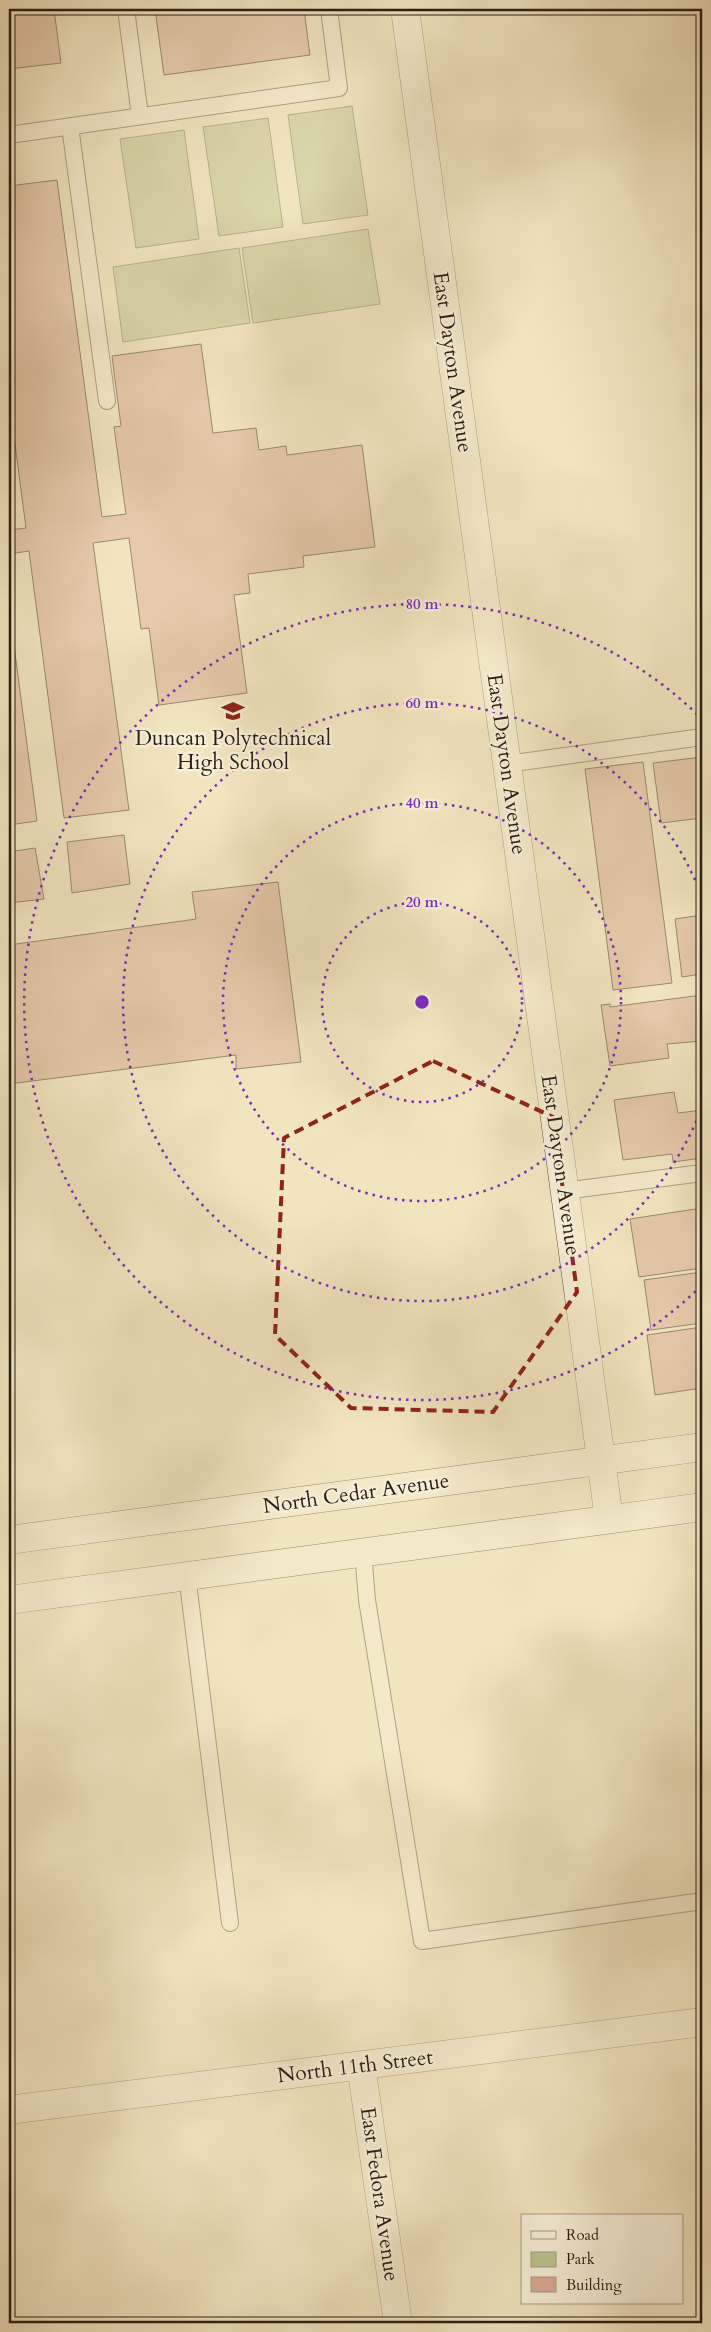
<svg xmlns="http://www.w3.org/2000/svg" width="711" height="2332" font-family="Cardo,serif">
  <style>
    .green { fill: #bcc491; stroke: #727154 }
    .building { fill: #d9a893; stroke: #291e16 }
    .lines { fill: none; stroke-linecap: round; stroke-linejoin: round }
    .lane-casing { stroke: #5b5040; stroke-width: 18 }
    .street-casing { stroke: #5b5040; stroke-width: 29 }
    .secondary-casing { stroke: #291e16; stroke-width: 29 }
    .lane { stroke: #f6eed6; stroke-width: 16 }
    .street { stroke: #f6eed6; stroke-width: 28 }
    .secondary { stroke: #f6eed6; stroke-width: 28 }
    .marked { fill: none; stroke: #8f2418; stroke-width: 4; stroke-dasharray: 10 6; stroke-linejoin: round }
    .ring { fill: none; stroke: #7b2cbf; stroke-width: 2.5; stroke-dasharray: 2.5 5 }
    .labels { text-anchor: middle; stroke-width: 5; stroke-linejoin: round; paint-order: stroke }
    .street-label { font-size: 21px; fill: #291e16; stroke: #f6eed6 }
    .poi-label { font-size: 21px; fill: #291e16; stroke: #f6eed6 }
    .centre { fill: #7b2cbf; stroke: #f6eed6; stroke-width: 2.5 }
    .ring-label { font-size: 15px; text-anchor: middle; font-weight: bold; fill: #7b2cbf; stroke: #f6eed6; stroke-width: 5; stroke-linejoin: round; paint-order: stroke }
  </style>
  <rect width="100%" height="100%" fill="#f1e5c0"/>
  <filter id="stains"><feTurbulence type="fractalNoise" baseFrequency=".004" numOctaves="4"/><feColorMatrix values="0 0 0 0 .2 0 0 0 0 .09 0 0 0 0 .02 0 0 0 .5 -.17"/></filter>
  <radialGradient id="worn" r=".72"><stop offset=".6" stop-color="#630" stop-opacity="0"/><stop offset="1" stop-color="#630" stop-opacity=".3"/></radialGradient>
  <path class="green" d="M352,106L368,215L303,224L288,115Z
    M268,118L283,227L219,236L203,127Z
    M184,130L199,239L136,248L120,139Z
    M368,229L380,304L253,323L242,248Z
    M239,248L250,323L123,342L113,267Z"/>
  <path class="building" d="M9,9H54L61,63L9,69Z
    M155,9H304L310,55L164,75Z
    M57,180L102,517L126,514L114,427L121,426L112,356L201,344L213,433L256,428L259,450L286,446L287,455L362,445L375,547L303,556L304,567L248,574L250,593L234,595L247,693L159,705L149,628L141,629L129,538L93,543L129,810L64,818L29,551L9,554V530L26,528L9,398V186Z
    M9,607L37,821L9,825Z
    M702,757V818L661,823L653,763Z
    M643,762L672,983L613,990L585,769Z
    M124,835L130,884L72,893L67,842Z
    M35,848L44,899L9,903V852Z
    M278,882L301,1062L236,1069V1055L9,1084V945L196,919L192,892Z
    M702,915V974L682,977L675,919Z
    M702,995V1041L667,1044L669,1058L610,1066L601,1005L610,1004V1007Z
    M674,1092L678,1113L702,1110V1158L673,1162L672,1154L623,1160L614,1100Z
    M702,1208V1268L639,1277L630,1219Z
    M702,1272V1323L651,1330L644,1280Z
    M702,1327V1388L655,1395L647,1335Z"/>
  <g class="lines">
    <defs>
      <path id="lane" d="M126,9L140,116
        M70,126L107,401
        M9,135L339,88L329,9
        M507,764L702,737
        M564,1191L702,1173
        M363,1552L367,1600L422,1941L702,1901
        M187,1575L230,1923"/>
      <path id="street" d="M405,9L609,1519
        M361,2065L398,2323
        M9,2110L702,2022"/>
      <path id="secondary" d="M9,1540L702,1447
        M9,1600L702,1507"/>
    </defs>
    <use href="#lane" class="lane-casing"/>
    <use href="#street" class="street-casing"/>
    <use href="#secondary" class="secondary-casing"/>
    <use href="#lane" class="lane"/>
    <use href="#street" class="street"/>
    <use href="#secondary" class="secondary"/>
  </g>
  <path d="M0 0H711V2332H0ZM433,1061L553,1117L577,1292L493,1412L351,1408L275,1335L284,1138Z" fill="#f1e5c0" fill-opacity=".55" fill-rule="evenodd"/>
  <path class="marked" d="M433,1061L553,1117L577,1292L493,1412L351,1408L275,1335L284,1138Z"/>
  <g class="ring">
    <circle cx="422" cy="1002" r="100"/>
    <circle cx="422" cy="1002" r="199"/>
    <path d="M702 1107A299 299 0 1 1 702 897"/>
    <path d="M701 1286A398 398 0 1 1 701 718"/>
  </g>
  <defs>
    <symbol id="school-bare" viewBox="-9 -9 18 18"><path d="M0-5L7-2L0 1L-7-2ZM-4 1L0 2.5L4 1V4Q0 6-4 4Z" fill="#8f2418" stroke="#f6eed6" stroke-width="2.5" paint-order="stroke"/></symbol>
  </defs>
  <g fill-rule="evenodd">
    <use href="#school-bare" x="217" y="695" width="32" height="32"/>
  </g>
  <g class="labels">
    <g class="street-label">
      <text transform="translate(453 362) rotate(82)" y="7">East Dayton Avenue</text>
      <text transform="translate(507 764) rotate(82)" y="7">East Dayton Avenue</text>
      <text transform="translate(561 1165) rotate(82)" y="7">East Dayton Avenue</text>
      <text transform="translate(356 1493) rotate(-8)" y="7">North Cedar Avenue</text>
      <text transform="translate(355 2066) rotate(-7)" y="7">North 11th Street</text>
      <text transform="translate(380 2194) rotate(82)" y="7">East Fedora Avenue</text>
    </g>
    <g class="poi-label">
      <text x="233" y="745">Duncan Polytechnical<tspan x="233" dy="24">High School</tspan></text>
    </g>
  </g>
  <circle cx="422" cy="1002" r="8" class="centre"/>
  <g class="ring-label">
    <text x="422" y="609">80 m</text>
    <text x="422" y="708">60 m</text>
    <text x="422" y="808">40 m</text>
    <text x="422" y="907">20 m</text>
  </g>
  <rect width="711" height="2332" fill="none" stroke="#f1e5c0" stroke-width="30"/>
  <rect x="10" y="10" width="691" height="2312" fill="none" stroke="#291e16" stroke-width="2.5"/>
  <rect x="15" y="15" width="681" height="2302" fill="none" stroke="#291e16"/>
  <rect x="521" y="2214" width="162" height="90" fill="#f6eed6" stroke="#a49b89"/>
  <rect x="531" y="2231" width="25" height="8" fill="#f6eed6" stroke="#a49b89"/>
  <text x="566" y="2240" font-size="15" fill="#291e16">Road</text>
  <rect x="531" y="2252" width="25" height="15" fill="#bcc491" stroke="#a49b89"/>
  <text x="566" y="2264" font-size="15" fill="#291e16">Park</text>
  <rect x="531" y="2277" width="25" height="15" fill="#d9a893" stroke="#a49b89"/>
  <text x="566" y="2290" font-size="15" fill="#291e16">Building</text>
  <rect width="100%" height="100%" filter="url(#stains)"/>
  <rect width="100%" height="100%" fill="url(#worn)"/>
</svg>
